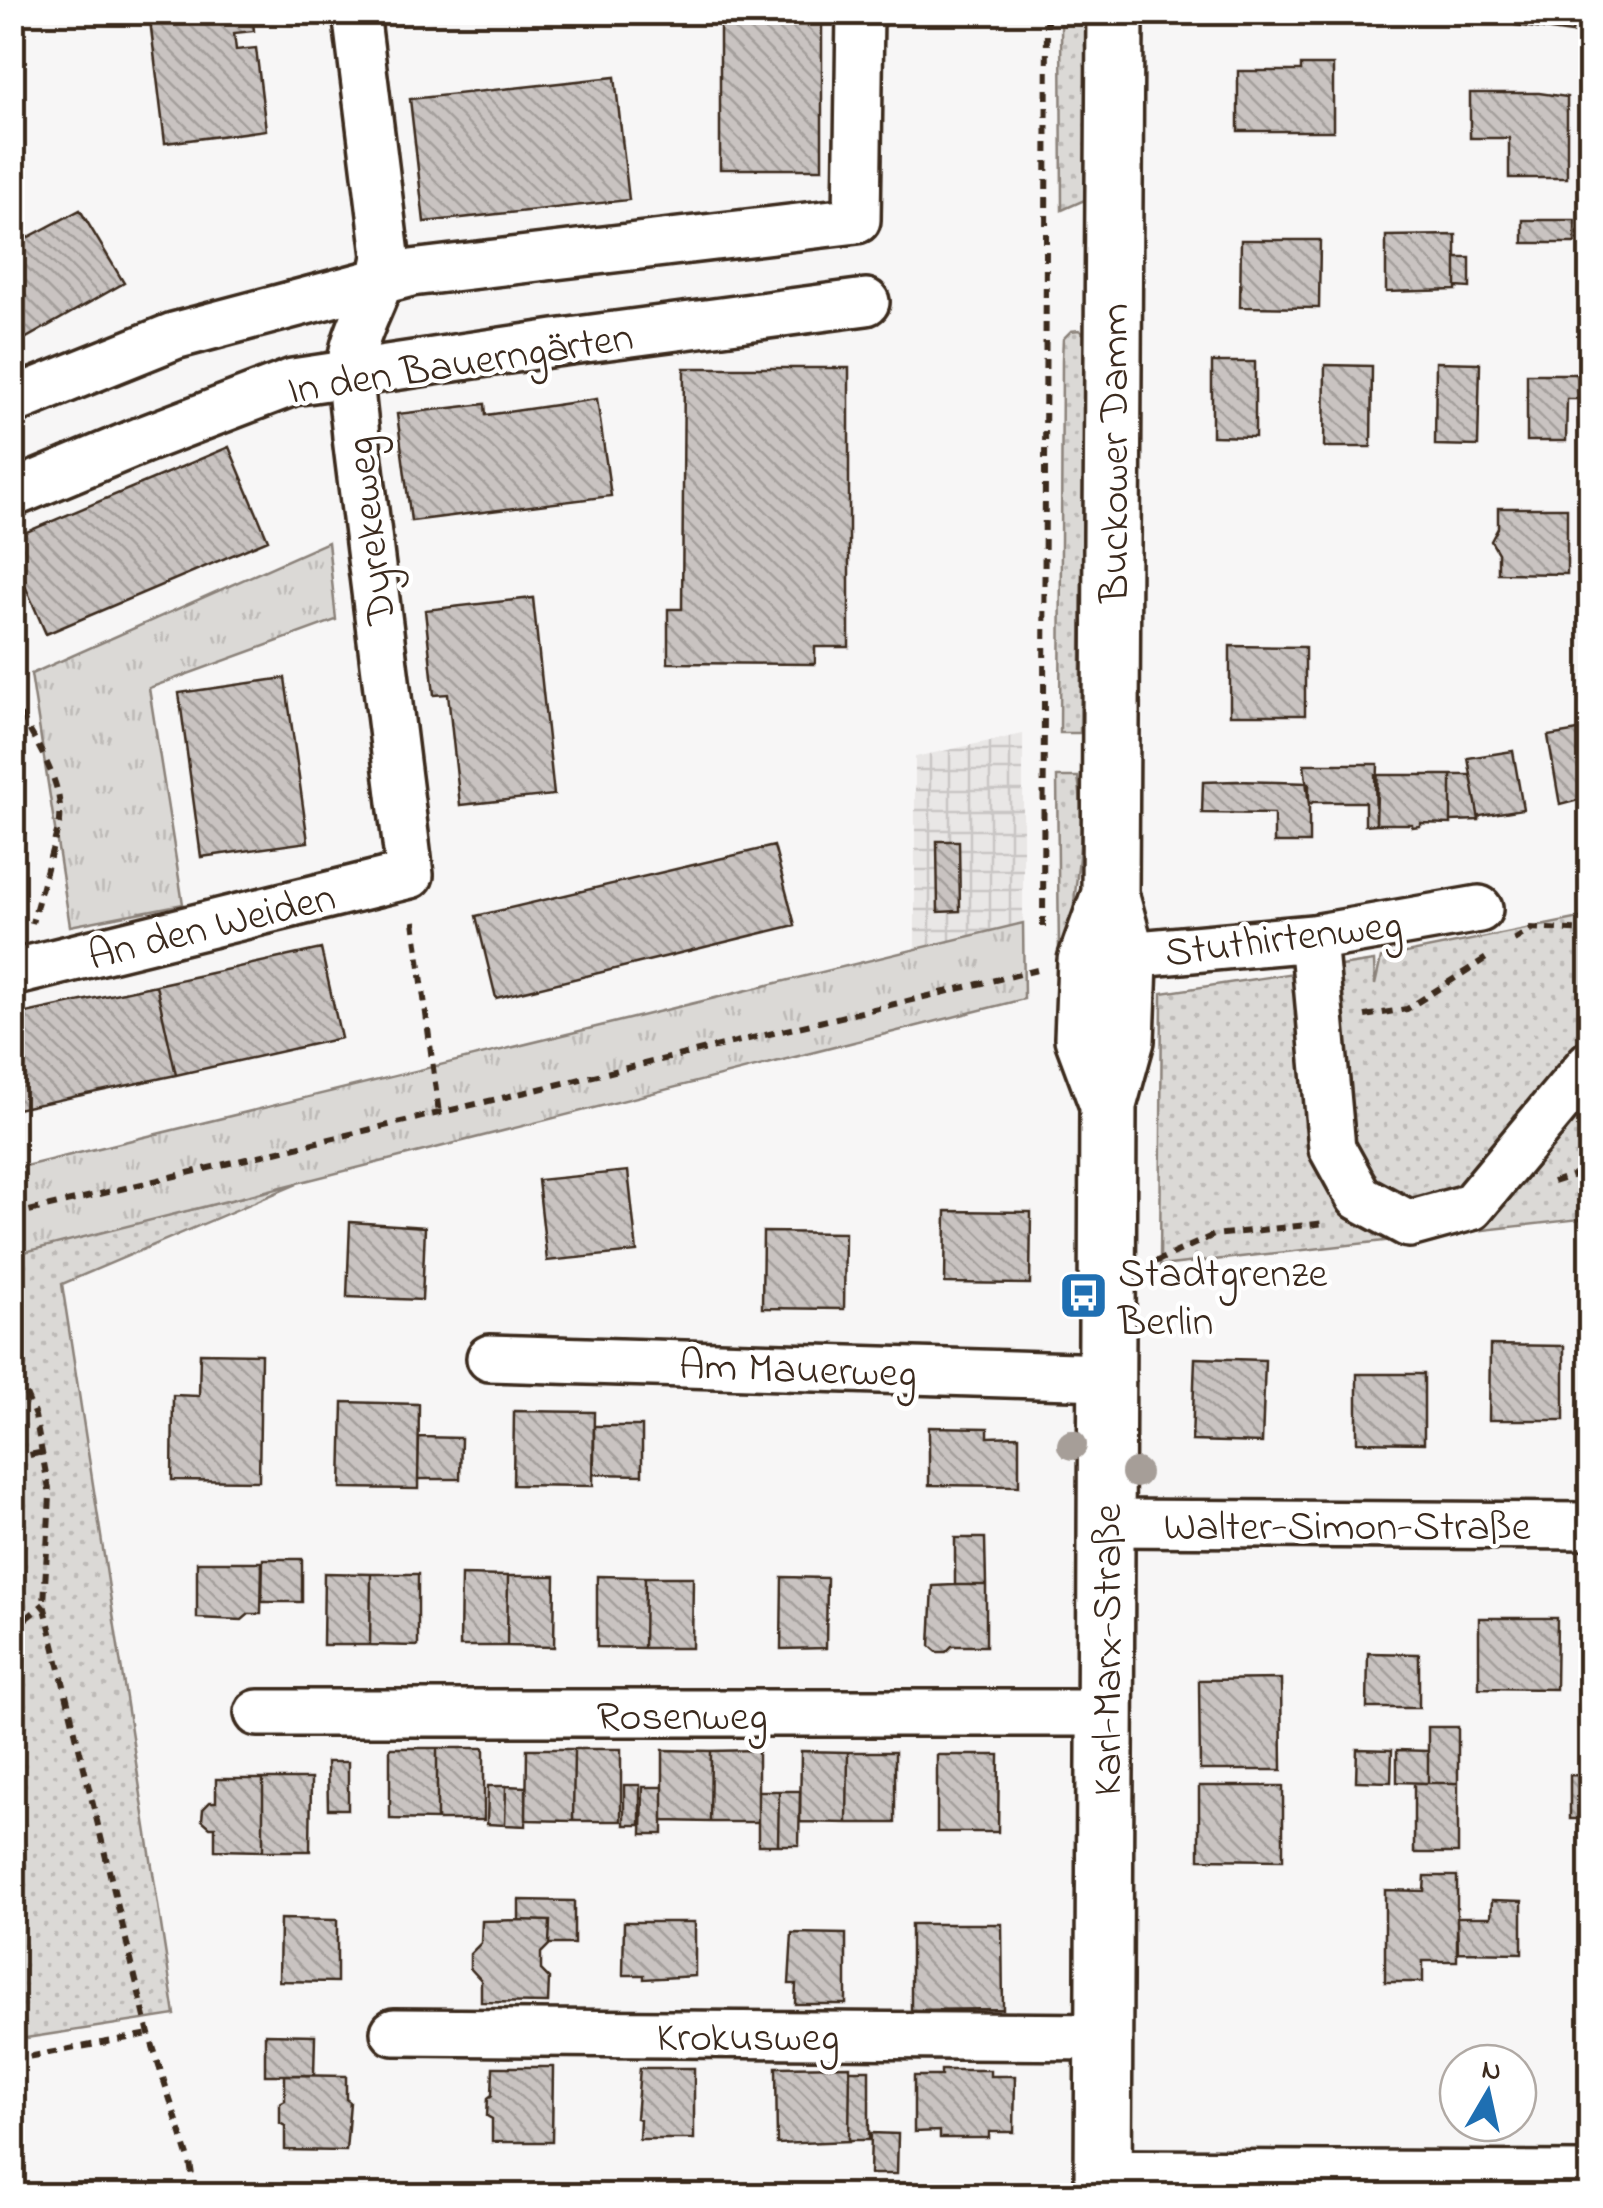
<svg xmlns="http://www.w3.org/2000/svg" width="1603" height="2208" font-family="'Indie Flower',sans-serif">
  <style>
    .industrial { fill: url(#industrial-grid) }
    .grass { fill: url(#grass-dots); stroke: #8b827a; stroke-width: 2.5 }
    .park { fill: url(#park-tufts); stroke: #8b827a; stroke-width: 2.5 }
    .building { fill: url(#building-back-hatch); stroke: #3b2a1e; stroke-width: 2.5 }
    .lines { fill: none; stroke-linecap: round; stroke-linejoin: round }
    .minor-casing { stroke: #3b2a1e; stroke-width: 52 }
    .major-casing { stroke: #3b2a1e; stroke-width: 62 }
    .path { stroke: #3b2a1e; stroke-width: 6; stroke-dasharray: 10 8; stroke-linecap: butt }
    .minor { stroke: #fff; stroke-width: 45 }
    .major { stroke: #fff; stroke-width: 55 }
    .tree { fill: #a69e98 }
    .labels { text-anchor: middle; stroke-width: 9; stroke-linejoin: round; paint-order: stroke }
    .street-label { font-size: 42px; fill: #3b2a1e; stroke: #fff }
    .poi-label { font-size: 42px; fill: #3b2a1e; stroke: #fff; text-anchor: start }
  </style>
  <defs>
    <pattern id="industrial-grid" width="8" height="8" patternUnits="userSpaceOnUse" patternTransform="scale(2.5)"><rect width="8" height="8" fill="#e9e7e6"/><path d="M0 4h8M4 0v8" fill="none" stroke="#c9c6c5"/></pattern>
    <pattern id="grass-dots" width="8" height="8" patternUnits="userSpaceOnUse" patternTransform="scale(2.5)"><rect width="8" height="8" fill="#dbd9d6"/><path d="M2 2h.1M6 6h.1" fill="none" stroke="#bdbab7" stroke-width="1.8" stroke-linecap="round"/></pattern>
    <pattern id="park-tufts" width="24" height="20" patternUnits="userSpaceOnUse" patternTransform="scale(2.5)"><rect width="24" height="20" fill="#dbd9d6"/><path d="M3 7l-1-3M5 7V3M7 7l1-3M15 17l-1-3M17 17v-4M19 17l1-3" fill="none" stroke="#bdbab7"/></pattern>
    <pattern id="building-back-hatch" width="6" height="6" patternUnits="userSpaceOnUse" patternTransform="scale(2.5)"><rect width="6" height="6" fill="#c9c3c1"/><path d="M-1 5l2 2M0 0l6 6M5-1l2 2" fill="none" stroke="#a49f9c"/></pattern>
  </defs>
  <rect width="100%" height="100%" fill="#f7f6f6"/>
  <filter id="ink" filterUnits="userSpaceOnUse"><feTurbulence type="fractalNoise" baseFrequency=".01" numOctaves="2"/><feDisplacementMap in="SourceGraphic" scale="20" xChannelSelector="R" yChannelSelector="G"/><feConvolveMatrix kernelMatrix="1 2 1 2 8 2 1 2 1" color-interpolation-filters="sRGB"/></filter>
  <g filter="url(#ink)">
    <path class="industrial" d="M1023,734V923L915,949V757Z"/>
    <path class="grass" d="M1061,13H1086L1087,199L1062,210Z
      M1079,330L1085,335L1080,733H1060L1062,359L1063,339L1071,331Z
      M1057,777H1078C1088,837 1071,893 1071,952L1059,953Z
      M1590,916V1218L1160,1266L1162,993L1374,961L1375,985L1381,958Z
      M297,1184L62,1284L175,2015L13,2040V1253Z"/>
    <path class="park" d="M328,542L336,620L149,688L183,904L70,926L31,674Z
      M1023,923L1024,999L13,1255V1169Z"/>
    <path class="building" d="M149,12H252L254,31L234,33L236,50L256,48L266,130L165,143Z
      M720,12H822V169H720Z
      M1517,12H1575L1572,33L1515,25Z
      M1301,65H1333V131H1238V71H1301Z
      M615,77L629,200L424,222L410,99Z
      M1470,93H1539L1567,97V178H1509V138H1470Z
      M80,210L124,283L12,346V246Z
      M1523,220H1575V243H1523Z
      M1456,235V290L1386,292V236Z
      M1241,240H1320L1319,308L1240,307Z
      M1456,258H1470V288L1456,287Z
      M1212,362H1255V437L1212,436Z
      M1436,362L1480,363L1478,446L1435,445Z
      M1325,365L1372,366L1371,447H1324Z
      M684,368H849V647H815V664L668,663V609H682Z
      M1527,374H1580L1579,399H1567L1566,441H1527Z
      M597,399L611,496L411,521L397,414L485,404L486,415Z
      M229,447L268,540L46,634L12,556V538Z
      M1498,508H1567V574L1498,573V553L1491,541L1498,528Z
      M533,598L554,795L460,805L448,694L434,695L425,610Z
      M1230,646L1305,647V715H1230Z
      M285,678L308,842L201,857L179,693Z
      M1590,729V797L1560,805L1548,736Z
      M1513,751L1523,809L1480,816L1479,820L1468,758Z
      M1304,764H1378L1376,824L1365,825V802H1313L1309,805Z
      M1375,775H1451V824L1420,823V826L1412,827V824H1376Z
      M1451,775H1471L1479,820L1451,821Z
      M1237,781L1309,783V843H1274V814L1202,813L1203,782Z
      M12,808L25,833L12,839Z
      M937,841H959L960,911L938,912Z
      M774,846L795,925L496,998L476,916Z
      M321,949L341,1038L176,1075L156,985Z
      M156,985L176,1075L12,1110V1016Z
      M628,1171L637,1252L547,1261L538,1180Z
      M946,1211L1031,1212L1030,1284L945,1283Z
      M350,1222L425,1227L422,1300L347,1297Z
      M763,1232L845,1233L844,1309L762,1308Z
      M1490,1345L1564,1346V1420H1489Z
      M200,1353L261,1354L259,1481L172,1480L173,1395L199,1396Z
      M1195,1358L1265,1360L1262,1443L1192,1441Z
      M1357,1374H1424V1443L1357,1442Z
      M343,1402L419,1404L418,1489L341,1488Z
      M514,1411L594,1412L593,1486L513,1485Z
      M594,1426H642V1475L594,1474Z
      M929,1427L988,1428V1437L1019,1436V1486L929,1485Z
      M419,1437L461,1438L460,1479H418Z
      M955,1538H985L986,1585H955Z
      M263,1559H302V1602H262Z
      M197,1562H262L261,1614H249L242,1620L197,1618Z
      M324,1573L371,1574L370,1645H323Z
      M371,1574H418V1646L370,1645Z
      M461,1575L508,1576L507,1646H460Z
      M508,1576H555L554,1647L507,1646Z
      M597,1576L645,1577L644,1648L597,1647Z
      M645,1577H693L692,1648H644Z
      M782,1577L827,1578L826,1648L781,1649Z
      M955,1585H986V1646H952L946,1652H937L930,1646L933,1586Z
      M1479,1618H1557L1556,1689L1479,1688Z
      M1368,1653L1419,1654V1708H1367Z
      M1281,1679L1282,1770H1200L1199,1680Z
      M1428,1727H1458V1783H1428Z
      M390,1748H437V1820L390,1819Z
      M437,1748H484V1820H437Z
      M527,1749H574L573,1821L526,1820Z
      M574,1749H621V1821H573Z
      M1357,1749L1392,1750L1391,1782L1356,1781Z
      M663,1750L711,1751L710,1822L663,1821Z
      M758,1750V1822H710L711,1751Z
      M1397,1750L1428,1751V1783L1397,1782Z
      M801,1751L848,1752L847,1823L800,1822Z
      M848,1752H895V1823H847Z
      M937,1755H999L998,1832H937Z
      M327,1762H348V1809H328Z
      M1570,1775L1590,1776V1819H1570Z
      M216,1779H263V1851L215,1850V1827H210L202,1820L203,1809L210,1802H216Z
      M263,1779H311L310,1851H263Z
      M1414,1783H1458V1853H1414Z
      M624,1785H640V1825H624Z
      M488,1786H506L505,1825L487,1824Z
      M506,1786L526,1787V1826L505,1825Z
      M1199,1786H1283V1860L1199,1859Z
      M643,1787H663V1834H642Z
      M758,1791H779L778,1845H758Z
      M779,1791H800L799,1845H778Z
      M1425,1876H1457V1961H1423V1982H1385V1890L1424,1891Z
      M519,1900L574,1901V1944H549L550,1921L519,1920Z
      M1492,1900L1522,1901V1953L1458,1952L1457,1917H1491Z
      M280,1919L337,1920V1982L279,1981Z
      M519,1920L550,1921L549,1945L541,1953V1970L549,1978L548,2003L481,2002V1980L470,1968V1954L481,1943L482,1921Z
      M624,1922H695V1976L644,1979V1975H623Z
      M911,1924H1002L1003,2009L911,2010Z
      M792,1933L846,1934V2004H795L796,1984H789Z
      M265,2034L315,2035L314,2075H265Z
      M850,2066L849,2141L777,2144L776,2067Z
      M493,2067H553L552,2142H492V2119L487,2116L488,2098L492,2095Z
      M640,2068H694V2139H639L640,2119L636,2118Z
      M850,2070H869V2140H849Z
      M941,2070H990V2076H1015L1014,2132H989V2138H940V2131L914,2132V2076H941Z
      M285,2075L346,2076V2099L350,2102L346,2151L285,2150V2126L280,2123V2103L285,2100Z
      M871,2133L898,2134L897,2174H870Z
      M301,2191L366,2192V2196H301Z"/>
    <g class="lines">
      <defs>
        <path id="minor" d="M12,401L174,336L411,273L857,220L860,12
          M12,494L142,440L293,382L555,343L866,302
          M1313,938L1332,1148L1359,1197L1409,1224L1471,1207L1590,1064
          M1094,958L1313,938L1479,909
          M12,973L410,875L356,437C354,410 347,378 353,351C361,318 382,289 386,255L356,12
          M490,1358L1106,1377
          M1104,1523L1590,1526
          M258,1713H1106
          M394,2032L1103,2037
          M1103,2173L1590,2175"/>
        <path id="major" d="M1108,1105L1083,1038L1086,961L1110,894
          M1103,2196L1108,1105L1126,1040L1129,963L1110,894L1115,12"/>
      </defs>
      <use href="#minor" class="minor-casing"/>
      <use href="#major" class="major-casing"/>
      <path class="path" d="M12,699C31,736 64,779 60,821L32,923
        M414,921L439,1114
        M1043,927L1047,12
        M1529,928L1590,931
        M1514,940L1533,928
        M1365,1016L1407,1009L1491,955
        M1553,1182L1590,1170
        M12,1215L1037,970
        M1155,1262L1214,1235L1326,1223
        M12,1361L35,1416L50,1495L44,1604L149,2034L190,2162L195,2196
        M12,1459L43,1452
        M12,1630L44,1604
        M12,2060L149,2034"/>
      <use href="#minor" class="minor"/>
      <use href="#major" class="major"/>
    </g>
    <g class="tree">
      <circle cx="1072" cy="1445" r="15"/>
      <circle cx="1136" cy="1473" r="15"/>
    </g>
  </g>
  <defs>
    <symbol id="bus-square" viewBox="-11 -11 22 22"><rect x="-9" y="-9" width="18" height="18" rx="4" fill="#1f6fb2" stroke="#fff"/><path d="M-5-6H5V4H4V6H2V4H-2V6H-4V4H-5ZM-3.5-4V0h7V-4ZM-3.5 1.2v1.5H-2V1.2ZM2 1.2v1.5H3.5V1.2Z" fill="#fff"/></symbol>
  </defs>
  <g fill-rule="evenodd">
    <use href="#bus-square" x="1056" y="1268" width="55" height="55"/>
  </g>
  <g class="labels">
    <g class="street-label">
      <text transform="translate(460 361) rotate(-9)" y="15">In den Bauerngärten</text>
      <text transform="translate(1112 453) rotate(-90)" y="15">Buckower Damm</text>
      <text transform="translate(368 531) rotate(-97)" y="15">Dyrekeweg</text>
      <text transform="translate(211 924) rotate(-14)" y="15">An den Weiden</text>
      <text transform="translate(1283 936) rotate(-7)" y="15">Stuthirtenweg</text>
      <text transform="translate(798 1367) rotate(2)" y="15">Am Mauerweg</text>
      <text x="1347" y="1539">Walter-Simon-Straße</text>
      <text transform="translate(1105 1650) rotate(-90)" y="15">Karl-Marx-Straße</text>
      <text x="682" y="1729">Rosenweg</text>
      <text x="748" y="2050">Krokusweg</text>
    </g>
    <g class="poi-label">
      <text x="1118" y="1286">Stadtgrenze<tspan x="1118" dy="48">Berlin</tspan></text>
    </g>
  </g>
  <rect width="1603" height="2208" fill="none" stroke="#fff" stroke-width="50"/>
  <rect x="25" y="25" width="1553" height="2158" fill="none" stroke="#3b2a1e" stroke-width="4" filter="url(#ink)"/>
  <g transform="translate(1488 2093) rotate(9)"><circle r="48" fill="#ffffff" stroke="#b1aaa5" stroke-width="2.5"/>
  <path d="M0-8L18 38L0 25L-18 38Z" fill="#1f6fb2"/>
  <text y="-15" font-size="28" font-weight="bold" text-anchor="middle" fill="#3b2a1e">N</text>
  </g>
</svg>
